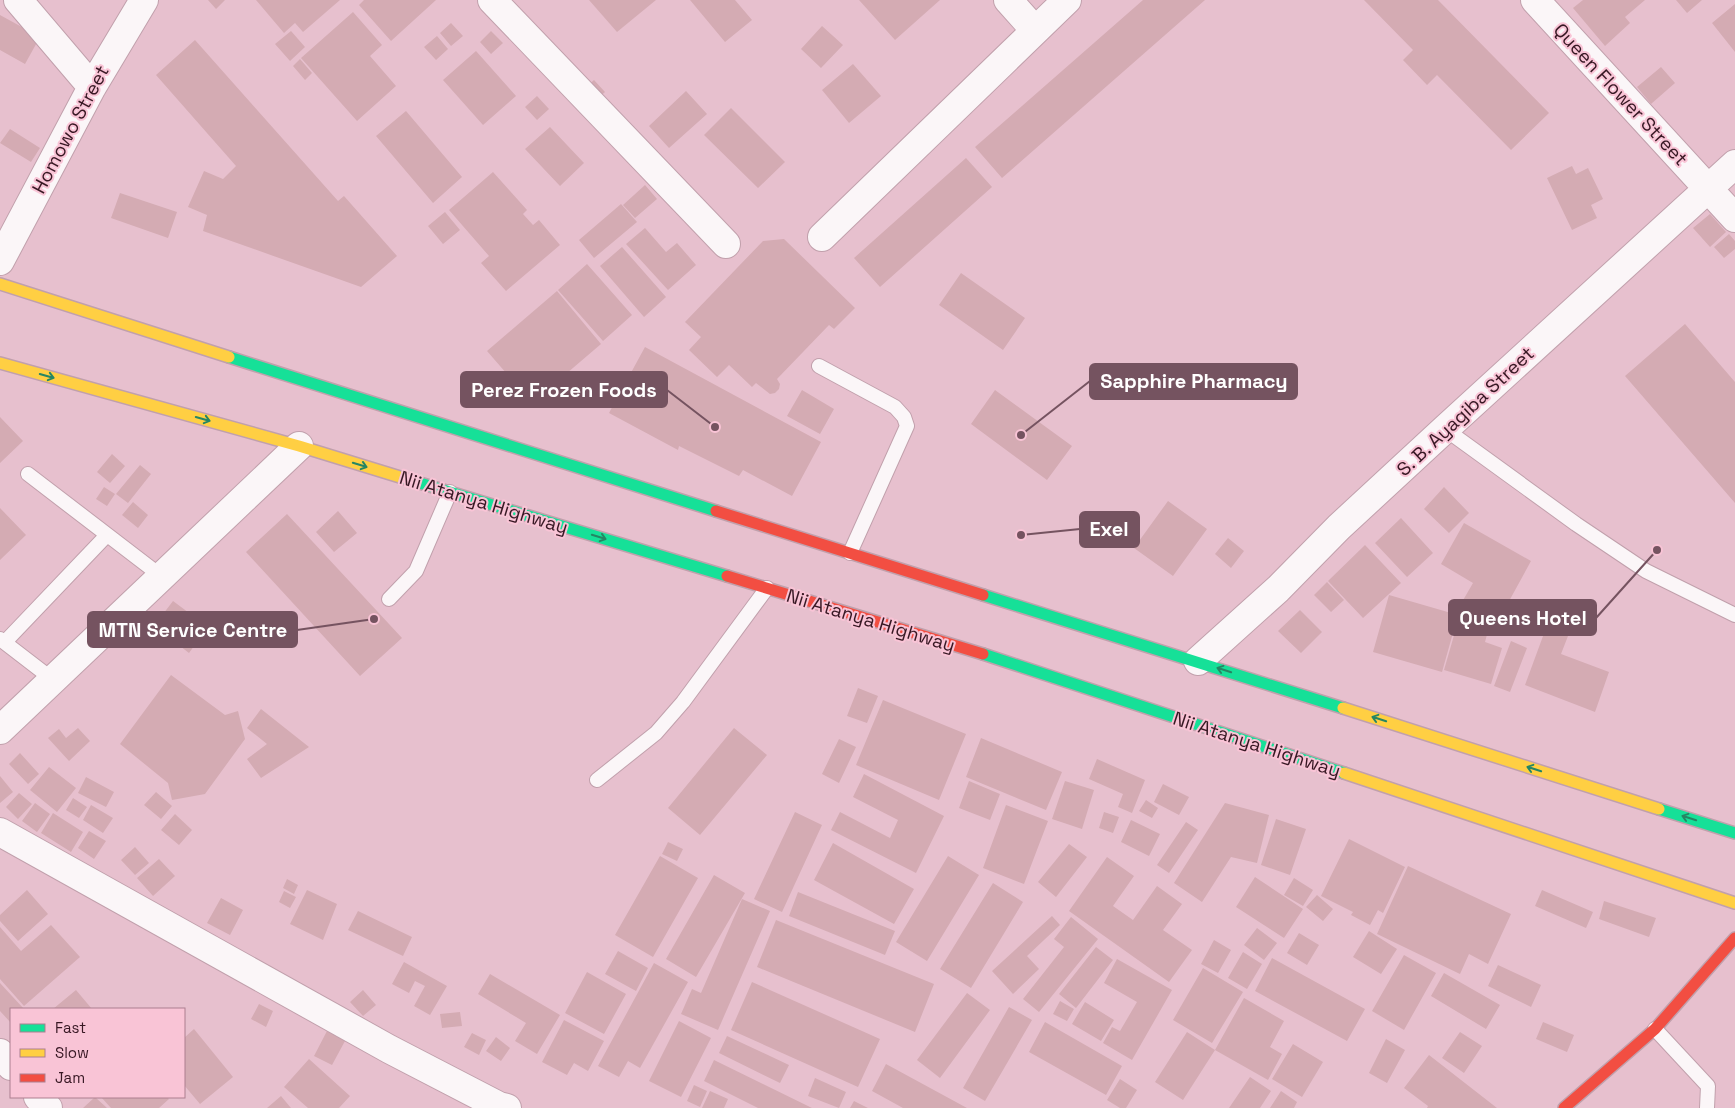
<svg xmlns="http://www.w3.org/2000/svg" width="1735" height="1108" font-family="'Space Grotesk',sans-serif">
  <style>
    .building { fill: #d4abb3 }
    .lines { fill: none; stroke-linecap: round; stroke-linejoin: round }
    .lane-casing { stroke: #c1a0ac; stroke-width: 16 }
    .street-casing { stroke: #c1a0ac; stroke-width: 30 }
    .fast-casing { stroke: #c1a0ac; stroke-width: 14 }
    .slow-casing { stroke: #c1a0ac; stroke-width: 14 }
    .jam-casing { stroke: #c1a0ac; stroke-width: 14 }
    .lane { stroke: #fbf6f8; stroke-width: 14 }
    .street { stroke: #fbf6f8; stroke-width: 28 }
    .fast { stroke: #16e098; stroke-width: 11 }
    .slow { stroke: #ffcf43; stroke-width: 11 }
    .jam { stroke: #f24e42; stroke-width: 11 }
    .oneway { stroke: #258664 }
    .labels { text-anchor: middle; stroke-width: 4; stroke-linejoin: round; paint-order: stroke }
    .street-label { font-size: 19px; fill: #381824; stroke: #f9c4d6 }
    .leader { fill: none; stroke: #755360; stroke-width: 2 }
    .callout-dot { fill: #755360; stroke: #f9c4d6; stroke-width: 2 }
    .callout { fill: #755360; stroke: #755360; stroke-width: 2 }
    .callout-label { font-size: 20px; text-anchor: middle; font-weight: bold; fill: #fff }
  </style>
  <rect width="100%" height="100%" fill="#e7c0ce"/>
  <path class="building" d="M208,0H225L216,9Z
    M256,0H340L303,32L295,23L284,33Z
    M364,0H436L391,41L359,5Z
    M589,0H656L617,32Z
    M690,0H735L752,20L725,42Z
    M859,0H940L895,40Z
    M1143,0H1205L1002,178L975,147Z
    M1364,0H1438L1549,113L1511,150L1437,75L1427,85L1403,60L1413,50Z
    M1583,0H1645L1625,17L1630,23L1605,46L1573,8Z
    M1676,0H1702L1687,13Z
    M1735,4V52L1712,23Z
    M353,12L382,45L370,56L396,86L357,121L301,58Z
    M0,15L40,37L25,64L0,50Z
    M451,23L463,36L451,46L440,33Z
    M822,26L843,45L821,68L801,49Z
    M291,31L305,47L290,61L275,44Z
    M491,31L503,43L491,54L480,42Z
    M437,36L448,49L436,60L424,47Z
    M195,40L338,201L344,196L397,256L361,287L203,231L207,215L188,207L204,171L223,179L236,166L156,75Z
    M476,51L516,96L483,125L443,80Z
    M300,59L312,73L305,80L293,66Z
    M853,64L881,96L849,123L822,90Z
    M1661,67L1675,83L1651,104L1637,87Z
    M594,80L605,92L594,102L583,90Z
    M686,91L707,114L669,148L649,126Z
    M537,96L549,109L537,120L525,107Z
    M731,108L785,162L758,188L704,135Z
    M406,111L462,177L433,203L376,136Z
    M550,127L584,163L560,186L525,149Z
    M10,129L40,148L31,162L0,143Z
    M966,158L992,187L880,287L854,258Z
    M1572,166L1576,174L1588,168L1603,199L1591,205L1597,218L1572,230L1547,178Z
    M493,172L527,210L523,214L533,225L539,220L560,245L506,291L481,263L489,256L449,210Z
    M645,185L657,199L635,218L623,205Z
    M120,193L177,212L168,238L111,218Z
    M621,204L637,222L594,258L579,240Z
    M445,212L460,230L443,244L428,226Z
    M1710,214L1726,232L1710,247L1693,228Z
    M645,228L666,252L677,243L696,265L668,290L626,244Z
    M1729,234L1735,241V249L1724,258L1714,247Z
    M784,239L855,308L834,329L829,325L777,379L780,384L779,389L775,393L770,394L756,383L752,387L729,365L717,377L689,350L701,337L685,322L763,241Z
    M622,247L666,297L644,317L600,266Z
    M587,264L632,315L603,341L558,290Z
    M961,273L1025,318L1003,350L939,305Z
    M557,291L601,344L532,403L487,351Z
    M1685,324L1735,382V503L1625,376Z
    M645,347L821,442L792,496L743,470L739,476L679,446L678,450L609,413Z
    M802,390L834,409L820,434L787,416Z
    M995,390L1072,446L1047,480L971,424Z
    M0,417L23,441L0,463Z
    M112,454L125,466L110,483L97,472Z
    M140,465L151,474L128,503L116,494Z
    M104,487L115,494L107,506L96,499Z
    M1444,487L1469,513L1449,533L1424,509Z
    M1168,501L1207,529L1173,576L1134,548Z
    M133,502L148,515L138,528L122,515Z
    M0,508L26,535L0,560Z
    M338,511L357,533L334,552L316,532Z
    M287,514L402,638L360,676L246,552Z
    M1401,518L1433,553L1407,577L1375,543Z
    M1464,523L1531,561L1508,603L1506,601L1495,621L1462,602L1473,583L1441,564Z
    M1228,538L1244,551L1231,568L1215,554Z
    M1365,545L1401,583L1363,618L1328,581Z
    M1327,582L1344,600L1331,612L1314,595Z
    M1389,595L1458,615L1442,672L1373,652Z
    M173,601L208,627L189,653L154,626Z
    M1300,610L1322,632L1301,653L1278,631Z
    M1459,618L1489,627L1485,642L1502,648L1491,684L1444,670Z
    M1546,628L1568,636L1561,654L1609,672L1595,712L1525,685Z
    M1511,641L1527,648L1510,692L1494,686Z
    M171,675L225,715L238,711L245,739L205,794L172,800L168,783L120,744Z
    M858,688L878,696L867,723L847,716Z
    M883,700L966,734L939,800L856,765Z
    M261,709L309,747L261,778L247,759L267,744L247,728Z
    M78,728L90,741L69,761L48,738L59,729L66,738Z
    M734,728L767,755L700,835L668,808Z
    M981,738L1062,772L1046,810L966,777Z
    M839,739L856,747L839,783L822,774Z
    M20,753L39,774L28,784L9,764Z
    M1097,759L1145,780L1132,813L1118,807L1123,794L1089,779Z
    M49,767L76,788L57,812L30,790Z
    M864,774L944,816L916,873L831,830L840,812L890,838L898,820L853,797Z
    M0,776L13,792L0,803Z
    M86,777L114,792L106,807L78,793Z
    M969,781L1000,794L990,820L959,808Z
    M1065,781L1094,790L1082,829L1052,819Z
    M1163,784L1189,797L1179,815L1154,802Z
    M156,792L172,806L161,819L144,805Z
    M19,793L32,804L18,819L6,807Z
    M73,798L87,807L79,818L66,810Z
    M1146,800L1158,808L1152,818L1139,811Z
    M35,803L50,814L37,832L22,821Z
    M1225,803L1269,815L1257,863L1231,857L1202,902L1174,883Z
    M91,805L113,818L103,833L83,820Z
    M1006,805L1048,821L1024,884L983,868Z
    M795,812L822,825L782,912L754,899Z
    M1104,812L1119,817L1113,833L1099,828Z
    M53,813L83,832L71,852L41,833Z
    M175,814L192,830L179,845L161,830Z
    M1276,819L1306,829L1290,875L1261,865Z
    M1131,820L1160,834L1149,856L1121,842Z
    M1186,822L1198,830L1169,873L1157,865Z
    M89,831L106,841L94,859L78,848Z
    M1349,839L1405,867L1383,913L1378,910L1370,925L1351,915L1353,912L1321,896Z
    M668,842L683,849L677,861L662,854Z
    M833,843L914,889L894,924L814,880Z
    M1069,844L1087,857L1056,897L1038,882Z
    M135,847L149,863L135,875L121,860Z
    M660,856L698,878L653,957L615,935Z
    M948,856L979,875L927,961L896,942Z
    M1107,857L1134,876L1113,906L1133,920L1157,886L1182,904L1163,930L1192,950L1169,982L1069,911Z
    M159,859L175,876L153,896L137,878Z
    M1408,866L1511,914L1488,964L1469,954L1460,974L1377,934Z
    M714,875L745,893L696,977L666,959Z
    M1255,877L1303,909L1284,938L1236,907Z
    M1294,878L1313,890L1303,906L1284,895Z
    M287,879L298,885L294,894L283,888Z
    M993,883L1023,902L971,988L940,969Z
    M27,890L48,914L18,941L0,921V915Z
    M307,890L337,904L323,940L290,924Z
    M1542,890L1593,912L1586,928L1535,906Z
    M284,891L296,897L290,908L279,902Z
    M798,892L895,931L885,955L789,916Z
    M1317,895L1333,909L1323,921L1306,907Z
    M221,898L243,910L230,935L207,923Z
    M742,899L770,911L718,1030L681,1014L692,989L701,993Z
    M1604,901L1656,918L1649,937L1599,919Z
    M358,911L412,937L403,956L348,930Z
    M1052,916L1060,925L1027,956L1039,969L1013,994L992,971Z
    M1071,917L1098,939L1039,1012L1023,999L1064,947L1054,939Z
    M776,920L934,984L915,1032L757,967Z
    M51,925L80,957L24,1006L0,979V927L21,951Z
    M1257,928L1277,943L1264,960L1244,945Z
    M1369,931L1397,949L1381,974L1353,957Z
    M1299,933L1319,945L1307,965L1287,953Z
    M1214,940L1231,950L1218,973L1201,964Z
    M1096,947L1113,960L1076,1008L1059,994Z
    M618,951L648,968L636,991L605,974Z
    M1243,952L1262,964L1247,989L1228,978Z
    M1404,955L1436,973L1404,1030L1372,1011Z
    M1272,958L1365,1009L1347,1041L1255,991Z
    M1117,959L1172,990L1132,1060L1103,1043L1112,1027L1120,1031L1137,1002L1104,983Z
    M404,962L447,986L430,1015L414,1006L425,986L415,981L409,993L392,984Z
    M654,963L688,982L640,1068L628,1061L619,1077L598,1066Z
    M1498,965L1541,985L1531,1007L1488,986Z
    M1203,968L1243,992L1212,1043L1173,1020Z
    M587,972L626,994L604,1034L565,1013Z
    M1444,973L1500,1005L1486,1029L1431,996Z
    M490,974L560,1015L537,1054L515,1041L526,1023L478,994Z
    M752,982L880,1039L858,1087L731,1030Z
    M0,983L24,1009H11V1023L0,1011Z
    M76,990L92,1009H53Z
    M363,990L376,1005L363,1016L350,1002Z
    M967,993L990,1010L940,1078L917,1060Z
    M1244,998L1284,1021L1270,1047L1282,1054L1268,1080L1215,1050Z
    M1060,1001L1074,1009L1067,1021L1053,1014Z
    M1085,1002L1114,1020L1101,1041L1072,1024Z
    M259,1004L273,1011L266,1027L251,1019Z
    M1009,1007L1032,1020L985,1101L963,1088Z
    M460,1012L462,1026L442,1028L440,1014Z
    M564,1020L604,1041L588,1071L574,1063L567,1075L542,1062Z
    M679,1021L711,1038L681,1097L649,1081Z
    M1045,1022L1122,1066L1106,1095L1029,1052Z
    M1543,1022L1574,1035L1567,1052L1536,1039Z
    M194,1029L233,1077L200,1104L184,1085V1038Z
    M327,1031L345,1041L332,1065L314,1056Z
    M1187,1032L1215,1050L1183,1100L1155,1082Z
    M1460,1032L1482,1046L1464,1073L1442,1058Z
    M472,1033L486,1040L479,1055L464,1047Z
    M727,1036L789,1065L780,1083L719,1053Z
    M496,1037L510,1048L501,1061L486,1051Z
    M1386,1039L1405,1050L1387,1083L1369,1073Z
    M1293,1044L1323,1062L1302,1097L1272,1079Z
    M1429,1055L1497,1108H1427L1428,1106L1404,1088Z
    M309,1059L350,1096L339,1108H308L284,1087Z
    M714,1060L812,1108H758L704,1081Z
    M886,1064L967,1108H903L872,1091Z
    M1250,1077L1271,1091L1260,1108H1229Z
    M815,1078L846,1092L839,1108L808,1096Z
    M1120,1079L1137,1090L1126,1108H1120L1107,1100Z
    M694,1085L707,1091L700,1107L687,1101Z
    M710,1091L728,1099L724,1108H702Z
    M1281,1091L1297,1102L1294,1108H1270Z
    M281,1096L291,1108H267Z
    M95,1097L107,1108H83Z
    M101,1097H167L169,1099L159,1108H111Z
    M854,1101L868,1108H850Z"/>
  <g class="lines">
    <defs>
      <path id="lane" d="M819,366L895,407L904,417L907,426L850,553
        M1445,429L1576,524L1646,571L1735,615
        M28,474L161,576
        M389,599L416,571L450,492
        M0,639L52,679
        M5,642L107,535
        M597,780L656,733L683,702L767,588
        M1655,1029L1708,1086L1707,1108"/>
      <path id="street" d="M18,0L92,87
        M492,0L726,244
        M1008,0L1034,29
        M1535,0L1735,218
        M822,237L1067,0
        M0,261L92,87L144,0
        M1198,661L1278,589L1339,527L1445,429L1735,164
        M0,730L299,446
        M0,832L389,1049L499,1106L507,1108
        M0,1053L11,1066
        M38,1097L48,1108"/>
      <path id="fast" d="M229,357L716,511
        M400,477L727,576
        M983,595L1343,708
        M983,654L1344,773
        M1659,809L1735,833"/>
      <path id="slow" d="M0,284L229,357
        M0,363L299,446L400,477
        M1343,708L1659,809
        M1344,773L1735,903"/>
      <path id="jam" d="M716,511L983,595
        M727,576L983,654
        M1564,1108L1655,1029L1735,938"/>
    </defs>
    <use href="#lane" class="lane-casing"/>
    <use href="#street" class="street-casing"/>
    <use href="#fast" class="fast-casing"/>
    <use href="#slow" class="slow-casing"/>
    <use href="#jam" class="jam-casing"/>
    <use href="#lane" class="lane"/>
    <use href="#street" class="street"/>
    <use href="#fast" class="fast"/>
    <use href="#slow" class="slow"/>
    <use href="#jam" class="jam"/>
  </g>
  <defs><path id="oneway-shaft" d="M-6 0H5M1.5-3L5.5 0L1.5 3" fill="none" stroke-width="1.6" stroke-linecap="round" stroke-linejoin="round" transform="scale(1.25)"/></defs>
  <g class="oneway">
    <use href="#oneway-shaft" transform="translate(47 376) rotate(16)"/>
    <use href="#oneway-shaft" transform="translate(203 419) rotate(16)"/>
    <use href="#oneway-shaft" transform="translate(360 465) rotate(17)"/>
    <use href="#oneway-shaft" transform="translate(599 537) rotate(17)"/>
    <use href="#oneway-shaft" transform="translate(1224 670) rotate(-162)"/>
    <use href="#oneway-shaft" transform="translate(1379 719) rotate(-162)"/>
    <use href="#oneway-shaft" transform="translate(1534 769) rotate(-162)"/>
    <use href="#oneway-shaft" transform="translate(1689 818) rotate(-162)"/>
  </g>
  <g class="labels">
    <g class="street-label">
      <text transform="translate(1621 94) rotate(47)" y="7">Queen Flower Street</text>
      <text transform="translate(70 129) rotate(-62)" y="7">Homowo Street</text>
      <text transform="translate(1465 411) rotate(-43)" y="7">S. B. Ayagiba Street</text>
      <text transform="translate(484 502) rotate(17)" y="7">Nii Atanya Highway</text>
      <text transform="translate(871 620) rotate(17)" y="7">Nii Atanya Highway</text>
      <text transform="translate(1257 744) rotate(18)" y="7">Nii Atanya Highway</text>
    </g>
  </g>
  <path class="leader" d="M1021 435L1090 381M715 427L667 390M1021 535L1080 529M1657 550L1596 618M374 619L297 630"/>
  <g class="callout-dot">
    <circle cx="1021" cy="435" r="5"/>
    <circle cx="715" cy="427" r="5"/>
    <circle cx="1021" cy="535" r="5"/>
    <circle cx="1657" cy="550" r="5"/>
    <circle cx="374" cy="619" r="5"/>
  </g>
  <g class="callout">
    <rect x="1090" y="364" width="207" height="35" rx="5"/>
    <rect x="461" y="372" width="206" height="35" rx="5"/>
    <rect x="1080" y="512" width="59" height="35" rx="5"/>
    <rect x="1449" y="600" width="147" height="35" rx="5"/>
    <rect x="88" y="612" width="209" height="35" rx="5"/>
  </g>
  <g class="callout-label">
    <text x="1194" y="388">Sapphire Pharmacy</text>
    <text x="564" y="397">Perez Frozen Foods</text>
    <text x="1109" y="536">Exel</text>
    <text x="1523" y="625">Queens Hotel</text>
    <text x="193" y="637">MTN Service Centre</text>
  </g>
  <rect x="10" y="1008" width="175" height="90" fill="#f9c4d6" stroke="#ac7f8f"/>
  <rect x="20" y="1024" width="25" height="8" fill="#16e098" stroke="#ac7f8f"/>
  <text x="55" y="1033" font-size="15" fill="#381824">Fast</text>
  <rect x="20" y="1049" width="25" height="8" fill="#ffcf43" stroke="#ac7f8f"/>
  <text x="55" y="1058" font-size="15" fill="#381824">Slow</text>
  <rect x="20" y="1074" width="25" height="8" fill="#f24e42" stroke="#ac7f8f"/>
  <text x="55" y="1083" font-size="15" fill="#381824">Jam</text>
</svg>
